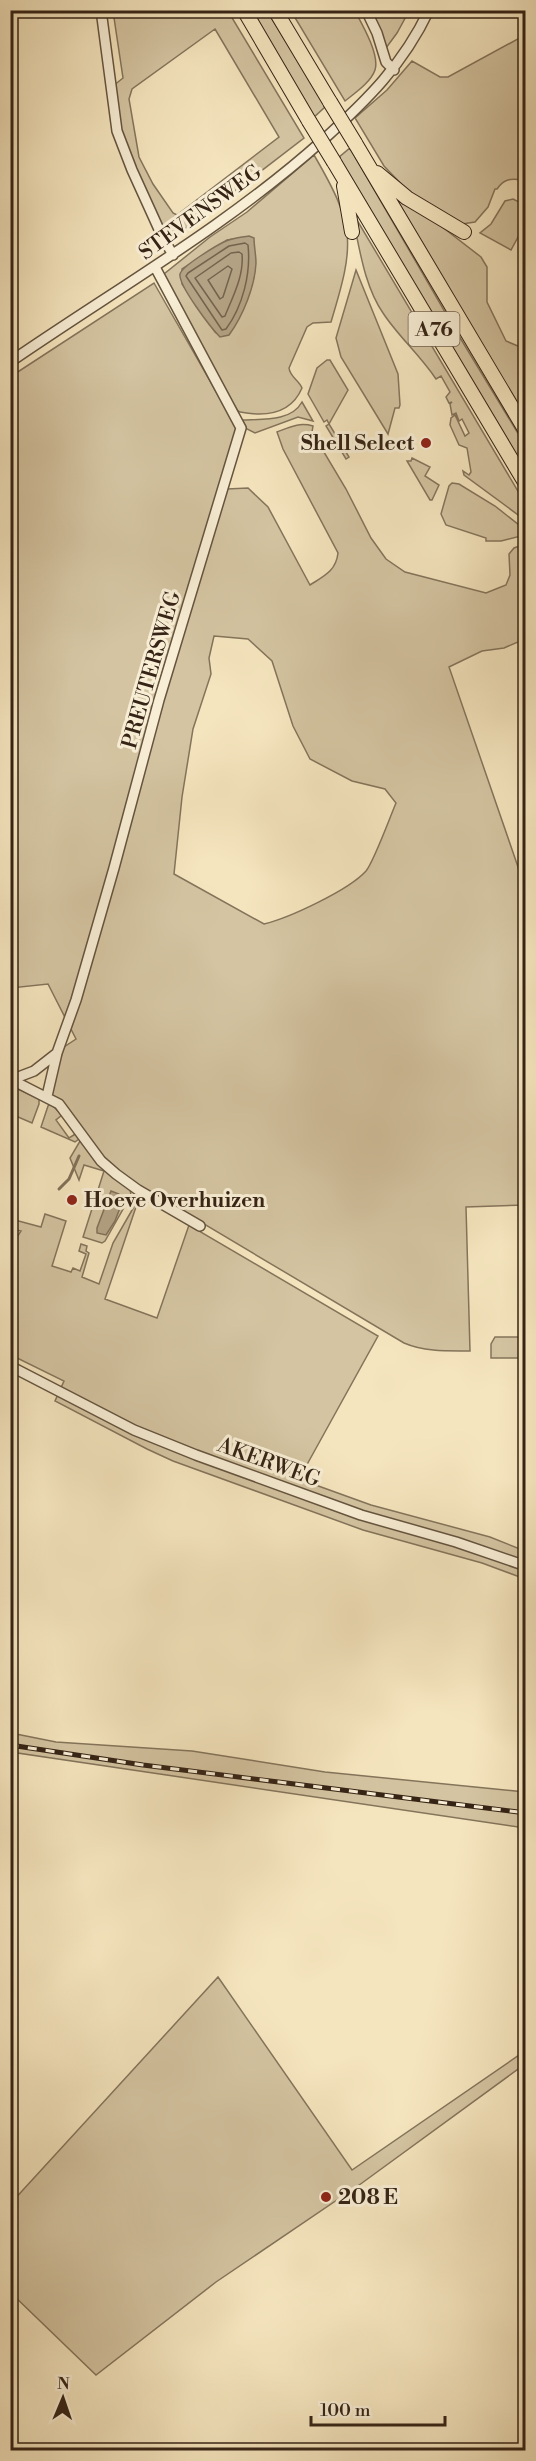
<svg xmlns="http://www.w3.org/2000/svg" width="536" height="2461" font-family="'Libre Bodoni',serif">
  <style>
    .green { fill: #d4c4a1; stroke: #84745b; stroke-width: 1.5; fill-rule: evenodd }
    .water { fill: #b4a385; stroke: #817058; stroke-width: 1.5 }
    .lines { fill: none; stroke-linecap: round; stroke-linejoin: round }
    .shore { stroke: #74634d; stroke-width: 1.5 }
    .stream { stroke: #817058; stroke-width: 3 }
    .minor-casing { stroke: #65543f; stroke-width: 12 }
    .highway-casing { stroke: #352315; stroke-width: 16 }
    .minor { stroke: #f8eed5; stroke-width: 9 }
    .highway { stroke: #f5e5be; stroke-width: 14 }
    .rail-casing { stroke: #352315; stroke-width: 5 }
    .rail { stroke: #f8eed5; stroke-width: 3; stroke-dasharray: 9; stroke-linecap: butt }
    .highway-bridge-casing { stroke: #352315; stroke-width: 16; stroke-linecap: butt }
    .highway-bridge { stroke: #f5e5be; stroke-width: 14 }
    .poi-dot { fill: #8f2418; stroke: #f8eed5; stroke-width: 2 }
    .labels { text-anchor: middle; stroke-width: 6; stroke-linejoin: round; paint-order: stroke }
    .shield { fill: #f8eed5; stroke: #70604f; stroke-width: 1.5 }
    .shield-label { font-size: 20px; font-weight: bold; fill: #352315 }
    .street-label { font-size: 21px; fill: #352315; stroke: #f8eed5 }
    .poi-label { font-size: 21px; font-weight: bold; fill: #352315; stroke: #f8eed5; text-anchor: start }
  </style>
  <rect width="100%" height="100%" fill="#f5e5be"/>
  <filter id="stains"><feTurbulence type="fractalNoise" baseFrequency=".00333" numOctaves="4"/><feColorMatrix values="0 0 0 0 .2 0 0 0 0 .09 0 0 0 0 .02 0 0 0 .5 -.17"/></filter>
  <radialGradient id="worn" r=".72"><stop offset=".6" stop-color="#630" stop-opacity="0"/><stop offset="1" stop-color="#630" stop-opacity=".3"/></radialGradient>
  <path class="green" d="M113,11H228L304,138L200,218L171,238L166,233L124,143L113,86L123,78ZM215,29L279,137L177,215L173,213L153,184L139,157L129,99L132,89Z
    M249,11H267L326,106L313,118Z
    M291,11H355C362,24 380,55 375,70C371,82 355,93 345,101Z
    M371,11H409L397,33L386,48Z
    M525,35V180C512,179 505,177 497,189H495L488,207L475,222L462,224L448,220L408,191L384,166L355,118L387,90L412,61L440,77H448Z
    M350,148L456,331L525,445V473L338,158Z
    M314,155C356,227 355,243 331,322L313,323L307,327L289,368C290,377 299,380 302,388C291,414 266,417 240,412L237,410L197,342L164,274L210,237L247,212ZM235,239L215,332L182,284V269L227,240Z
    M388,185L481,257L487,267V302L506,341L525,349V418Z
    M513,199L519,202L525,209V224L511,250L480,233L491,224L505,201Z
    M351,210L525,503V520L464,475L463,471L469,475L471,472L467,448L459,445L450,425L451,418L455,415L465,436L469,433L462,419L459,421L456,413L452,415L450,404L452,402L449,403L446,397L450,392L441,376L436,379C420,355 398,336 383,313C363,284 359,243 351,210Z
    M356,270L398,374L400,405L399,408H395L388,434L341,357L336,338Z
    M154,283L242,437L227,489L248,488L268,507L310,585C324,576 336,571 338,553L283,449L277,432C290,427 299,422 313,426L312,432L346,489L371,538L386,559L405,572L486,593L506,585L510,575L509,554L514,548L525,544V639L504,648L482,651L449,667L526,890L525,1205L466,1207L470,1351C447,1351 425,1352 404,1343L130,1180L100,1153L66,1106L50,1094L64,1047L76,1039L48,984L11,988L10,377ZM214,636L248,639L272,661L293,726L310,759L352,781L385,789L396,803C390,817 374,861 366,871C349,890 289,918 264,924L174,874L182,797L193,729L211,674L209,658Z
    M327,360H330L348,390L329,424L349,457L346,459L326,426L329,424L327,420L324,422L308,394L317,368Z
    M302,402L313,421L298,417L255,433L247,429L242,420C262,419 291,422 302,402Z
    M412,458L430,467L425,476L439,485L432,500H430L407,461H411Z
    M452,483L459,484L495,506L524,529L525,535L501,541H486V538L446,525L441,514L449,486Z
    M10,1085L39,1099V1104L32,1123L11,1114Z
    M51,1104L62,1115L56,1120L69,1138L77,1133L79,1139L75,1142L41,1127L48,1106Z
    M80,1141L104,1170L130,1189L131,1195L105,1241L102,1243L83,1237L104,1171L84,1165L79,1180L70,1158Z
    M139,1198L105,1299L157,1318L189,1225L378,1336L299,1479L371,1505L490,1537L525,1551V1579L482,1563L363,1530L173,1461L147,1449L55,1401L64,1381L11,1355L10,1248L21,1231L11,1229V1215V1219L41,1227L45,1214L66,1221L52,1266L71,1272L73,1268L80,1271L86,1254L79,1251L81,1244L87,1246L86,1251L89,1253L82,1277L99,1284L113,1243Z
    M495,1337H525V1358H491V1344Z
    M11,1733L56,1742L192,1751L325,1772L525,1792V1828L11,1752Z
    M218,1977L352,2170L525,2051V2064L362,2183L216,2282L96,2375L11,2293V2203Z"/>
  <path class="water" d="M249,236L254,238C254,246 256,255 256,263C255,286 243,316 229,335L220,337C211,328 178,285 180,274C182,266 217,245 226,241C232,238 241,237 249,236Z
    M111,1191L119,1194L123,1200L115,1221L106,1235L97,1233V1228Z"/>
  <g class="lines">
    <path class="shore" d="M245,243L248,245C251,273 243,306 226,329L222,330L186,276L188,273L229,246Z
      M239,252L242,254C244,276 233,296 225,316L222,317L195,278L231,253Z
      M228,266L232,269L223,297L220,299L208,280Z"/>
    <path class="stream" d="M59,1189L69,1179L79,1156"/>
    <defs>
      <path id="minor" d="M101,10L117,131L132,170L162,236L173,255
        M366,10L377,33L386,62L394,70
        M10,362C116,289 227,226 323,140C367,100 403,65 429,10
        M10,1079L59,1104L101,1161L116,1174L138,1190L200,1226
        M13,1079L34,1071L57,1053
        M47,1096L57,1053L76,1000L114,868L159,700L241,428L155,267
        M10,1366L134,1430L196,1455L361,1515L456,1542L526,1566"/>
      <path id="highway" d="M244,10L309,121
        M275,10L330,102
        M355,143L526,431
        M334,162L526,484
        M377,173L407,198L464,232
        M344,186L352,232"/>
    </defs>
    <use href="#minor" class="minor-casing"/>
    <use href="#highway" class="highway-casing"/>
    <use href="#minor" class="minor"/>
    <use href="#highway" class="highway"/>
    <defs>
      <path id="rail" d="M10,1745L143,1765L526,1813"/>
    </defs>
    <use href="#rail" class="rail-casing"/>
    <use href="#rail" class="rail"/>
    <defs>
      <path id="highway-bridge" d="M330,102L355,143
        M309,121L334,162"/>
    </defs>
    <use href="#highway-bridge" class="highway-bridge-casing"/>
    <use href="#highway-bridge" class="highway-bridge"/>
  </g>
  <g class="poi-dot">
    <circle cx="426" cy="443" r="6"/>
    <circle cx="72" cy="1200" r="6"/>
    <circle cx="326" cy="2197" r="6"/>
  </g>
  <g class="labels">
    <rect class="shield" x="408.5" y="312" width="51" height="34" rx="4.5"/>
    <g class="shield-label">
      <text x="434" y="336">A76</text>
    </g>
    <g class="street-label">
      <text transform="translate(200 212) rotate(-36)" y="7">STEVENSWEG</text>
      <text transform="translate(151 670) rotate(-74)" y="7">PREUTERSWEG</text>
      <text transform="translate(269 1462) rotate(20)" y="7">AKERWEG</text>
    </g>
    <g class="poi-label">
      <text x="414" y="450" text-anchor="end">Shell Select</text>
      <text x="84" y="1207">Hoeve Overhuizen</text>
      <text x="338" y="2204">208 E</text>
    </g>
  </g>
  <rect width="536" height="2461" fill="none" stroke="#f5e5be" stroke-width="36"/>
  <rect x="12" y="12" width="512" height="2437" fill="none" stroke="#352315" stroke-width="3"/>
  <rect x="18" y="18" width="500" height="2425" fill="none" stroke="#352315" stroke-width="1.5"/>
  <g transform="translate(63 2398) rotate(2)" stroke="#f8eed5" stroke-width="4.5" paint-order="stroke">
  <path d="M0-4.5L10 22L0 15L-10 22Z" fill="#352315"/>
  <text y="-9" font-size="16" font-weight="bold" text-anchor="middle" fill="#352315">N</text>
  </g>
  <path d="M311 2416v9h134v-9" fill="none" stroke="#352315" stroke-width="3"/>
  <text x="320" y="2416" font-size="18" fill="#352315" stroke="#f8eed5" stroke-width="4.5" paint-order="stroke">100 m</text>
  <rect width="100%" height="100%" filter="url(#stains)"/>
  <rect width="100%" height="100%" fill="url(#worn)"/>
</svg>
